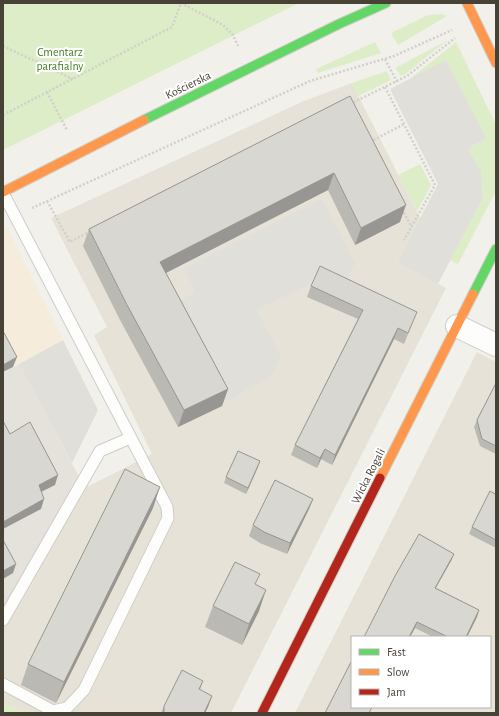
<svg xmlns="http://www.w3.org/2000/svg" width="499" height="716" font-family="'Alegreya Sans',sans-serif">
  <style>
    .residential { fill: #e6e2d7; fill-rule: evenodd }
    .commercial { fill: #f5ecdc }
    .industrial { fill: #e5e1db }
    .green { fill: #ddedc8 }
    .parking { fill: #e0dfda }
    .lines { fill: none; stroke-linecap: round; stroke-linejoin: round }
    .lane-casing { stroke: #cfcdc8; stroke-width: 13 }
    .street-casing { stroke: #cfcdc8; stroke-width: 24 }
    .fast-casing { stroke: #d1cdc1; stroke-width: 11 }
    .slow-casing { stroke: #d1cdc1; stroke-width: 11 }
    .jam-casing { stroke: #d1cdc1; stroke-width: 11 }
    .path { stroke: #d1d0ca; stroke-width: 2.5; stroke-dasharray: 2 2; stroke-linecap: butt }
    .lane { stroke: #fdfdfc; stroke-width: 11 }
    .street { stroke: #fdfdfc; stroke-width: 22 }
    .fast { stroke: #63d668; stroke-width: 9 }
    .slow { stroke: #ff974d; stroke-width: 9 }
    .jam { stroke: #b3261e; stroke-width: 9 }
    .wall { fill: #bbb9b4 }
    .shaded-wall { fill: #989692 }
    .building { fill: #d9d7d1; stroke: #989692 }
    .labels { text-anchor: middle; stroke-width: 4; stroke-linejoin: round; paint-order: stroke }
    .park-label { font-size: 12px; fill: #437e24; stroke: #fff }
    .street-label { font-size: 12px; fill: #484135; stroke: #fff }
  </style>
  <rect width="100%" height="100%" fill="#f1f0ea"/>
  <path class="residential" d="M352,83L420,218L397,262L446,288L231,713H27L3,703V601L17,611L85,488L152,454L94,335L107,327L51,218L304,101Z
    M477,352L496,362V713H295ZM352,637H490V707H352Z"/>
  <path class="commercial" d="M7,228L63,340L3,372V230Z"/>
  <path class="industrial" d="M19,364L85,488L17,611L3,601V373Z"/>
  <path class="green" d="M3,3H299L3,150Z
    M441,14L447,16L398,45L391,33L428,15Z
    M448,40L404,75L401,76L395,68Z
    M375,42L381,53L318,73L316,69Z
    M456,42L496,125V191L458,264L450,260L483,197L481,171L469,151L470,147L485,138L411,78Z
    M387,71L391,80L358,96L352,83Z
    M420,164L431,185L417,211L398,175Z
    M3,703L27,713H3Z"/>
  <path class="parking" d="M446,60L486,138L470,147L469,151L481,171L483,197L438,284L397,262L438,184L390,89Z
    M322,199L355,263L345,283L318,271L308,285L256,310L281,355L272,375L227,401L177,302L196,292L183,269Z
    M63,340L98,410L72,463L19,364Z"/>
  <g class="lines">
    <defs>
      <path id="lane" d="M3,193L167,507L168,518L84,690L67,708L53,711L3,684
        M3,620L100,451L130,438"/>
      <path id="street" d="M457,326L496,345"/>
      <path id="fast" d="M144,120L339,24L386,3
        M473,294L496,249"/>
      <path id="slow" d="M467,3L496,63
        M3,192L144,120
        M380,478L473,294"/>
      <path id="jam" d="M262,713L380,478"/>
    </defs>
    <use href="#lane" class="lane-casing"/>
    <use href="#street" class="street-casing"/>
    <use href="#fast" class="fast-casing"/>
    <use href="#slow" class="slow-casing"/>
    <use href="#jam" class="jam-casing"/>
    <path class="path" d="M181,3L223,25L233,35L238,46
      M3,46L73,79
      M385,59L397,82
      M385,87L435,185L404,240
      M47,92L67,130
      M350,104L407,76L455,38
      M3,115L172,27L181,3
      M370,142L404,124
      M47,201L70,242L89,232
      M32,208L310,81L394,56L452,30
      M402,209L411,226"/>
    <use href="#lane" class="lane"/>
    <use href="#street" class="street"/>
    <use href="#fast" class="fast"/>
    <use href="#slow" class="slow"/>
    <use href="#jam" class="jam"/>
  </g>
  <path class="wall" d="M350,96L400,222L355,245L328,190L166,273L228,389L222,406L178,427L120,320L83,246L89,229Z
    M311,286L413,322L404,344L394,339L332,465L321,459L317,468L291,455L295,445L358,319L307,297Z
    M496,383V454L480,446L474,427L477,420Z
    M260,461L246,494L224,483L226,477Z
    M496,492V548L469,534L472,527Z
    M313,499L309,509L287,554L260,543L249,536L253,525Z
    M153,508L56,703L21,685L28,664Z
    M454,554L451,561L436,588L479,610L477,617L467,637H433L415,628L410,637H364Z
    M256,585L259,611L242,645L205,627L213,606Z
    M203,681L200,690L212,696L208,707L205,713H161L164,706Z"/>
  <path class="shaded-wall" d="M334,173L328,190L154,279L160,262Z
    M406,205L400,222L355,245L361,228Z
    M398,328L394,339L332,465L335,455Z
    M17,357L13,367L3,372V365Z
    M228,389L222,406L178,427L184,410Z
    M325,449L321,459L317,468L320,458Z
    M260,461L258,467L246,494L248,488Z
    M58,475L55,485L35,495L39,485Z
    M160,487L153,508L56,703L64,682Z
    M44,499L41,509L3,529V522Z
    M313,499L309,509L287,554L290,543Z
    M454,554L451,561L432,594L435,588Z
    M16,564L13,573L3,579V571Z
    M266,590L259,611L242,645L249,624Z
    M479,610L477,617L467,637H466Z
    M417,622L415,628L410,637H409Z
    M212,696L208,707L205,713H204Z"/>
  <path class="building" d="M350,96L406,205L361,228L334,173L160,262L228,389L184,410L126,303L89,229Z
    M320,266L417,312L408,333L398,328L335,455L325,449L320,458L295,445L363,310L311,286Z
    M3,331L17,357L3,365Z
    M496,383V446L482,439L477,420Z
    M3,421L10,434L30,422L58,475L39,485L44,499L3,522Z
    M238,451L260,461L248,488L226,477Z
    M125,469L160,487L64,682L28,664Z
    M275,480L313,499L290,543L264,532L253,525Z
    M490,491L495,494L496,492V540L472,527Z
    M419,534L454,554L435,588L479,610L466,637H448L417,622L409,637H364L395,576Z
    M3,540L16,564L3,571Z
    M235,562L260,574L255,584L266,590L249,624L213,606Z
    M352,660V707H372L369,713H325Z
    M182,670L203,681L199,689L212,696L204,713H164V706Z"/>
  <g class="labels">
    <g class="park-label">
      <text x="60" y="56">Cmentarz<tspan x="60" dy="14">parafialny</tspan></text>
    </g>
    <g class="street-label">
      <text transform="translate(188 85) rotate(-26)" y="4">Kościerska</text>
      <text transform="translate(368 476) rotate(-63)" y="4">Wicka Rogali</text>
    </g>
  </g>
  <rect width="499" height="716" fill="none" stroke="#484135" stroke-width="8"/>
  <rect x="351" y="636" width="140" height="72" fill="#ffffff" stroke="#b6b3ae"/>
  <rect x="359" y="649" width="20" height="6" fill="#63d668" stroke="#b6b3ae"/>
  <text x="387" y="656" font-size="12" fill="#484135">Fast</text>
  <rect x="359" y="669" width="20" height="6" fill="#ff974d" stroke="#b6b3ae"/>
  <text x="387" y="676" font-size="12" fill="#484135">Slow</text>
  <rect x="359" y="689" width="20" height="6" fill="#b3261e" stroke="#b6b3ae"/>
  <text x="387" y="696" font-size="12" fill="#484135">Jam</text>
</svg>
